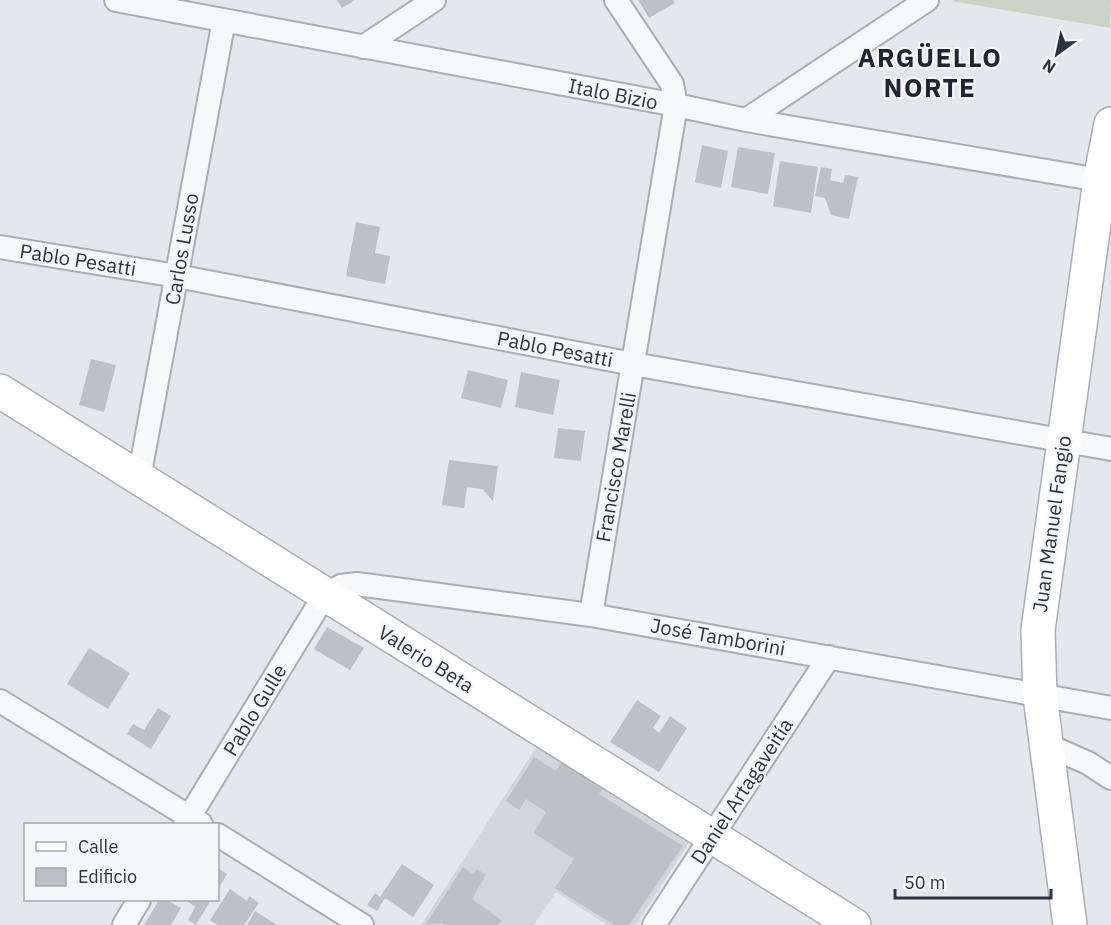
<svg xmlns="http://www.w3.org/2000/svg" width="1111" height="925" font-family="'IBM Plex Sans',sans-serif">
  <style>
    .built { fill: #d2d6dc }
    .green { fill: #cad4c6 }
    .building { fill: #bcc0c7 }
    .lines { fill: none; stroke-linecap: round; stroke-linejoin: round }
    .minor-casing { stroke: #a9aeb5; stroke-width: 26 }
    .secondary-casing { stroke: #a9aeb5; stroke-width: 36 }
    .minor { stroke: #f7f8f9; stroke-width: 22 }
    .secondary { stroke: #fff; stroke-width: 33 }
    .labels { text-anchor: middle; stroke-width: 4.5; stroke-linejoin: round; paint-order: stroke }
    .street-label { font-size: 20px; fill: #2d3542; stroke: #f4f6f8 }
    .district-label { font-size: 26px; font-weight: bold; letter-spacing: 1.5px; fill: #1f2633; stroke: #f4f6f8 }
  </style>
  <rect width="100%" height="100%" fill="#e4e7eb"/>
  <path class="built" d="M539,743L692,838L636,925H607L556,892L534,925H421Z"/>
  <path class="green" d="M955,0H1111L1110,28L952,1Z"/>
  <path class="building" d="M337,0H355L342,8Z
    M638,0H673L675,3L649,18Z
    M702,145L728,151L721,188L695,182Z
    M738,147L775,153L768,194L731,187Z
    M780,161L818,167L811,213L773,206Z
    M821,167L832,169L830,180L843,183L845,175L858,177L849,219L831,215L825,198L815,196Z
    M356,222L380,227L375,253L390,256L385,284L346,276Z
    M91,359L116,365L104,412L79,405Z
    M468,370L508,380L501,408L461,398Z
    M521,372L560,380L553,415L515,407Z
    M558,428L585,431L581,461L554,458Z
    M449,460L498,466L493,501L482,489L467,487L464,508L442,505Z
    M327,627L364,648L350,670L314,649Z
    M89,648L130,673L108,709L67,684Z
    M637,700L661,716L653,728L659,733L670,716L687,728L659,772L610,742Z
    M158,708L171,716L151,749L127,734L133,724L144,730Z
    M534,757L556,771L562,762L603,788L599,794L683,846L629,925H614L555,888L574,859L534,833L546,812L526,799L519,810L506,801Z
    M402,864L434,885L413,917L385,898L377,911L367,905L375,893L380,897Z
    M463,867L473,874L477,869L486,875L472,899L501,920L498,925H444L442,923L425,925Z
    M218,868L227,874L218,889Z
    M230,889L247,901L249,896L259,903L244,925H218L210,920Z
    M159,900H167L181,908L171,925H144Z
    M186,900H211L196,925L188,920L195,907Z
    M255,911L277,925H247Z"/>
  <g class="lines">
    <defs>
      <path id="minor" d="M116,0L676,105L746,120L1111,182
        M363,47L434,0
        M746,120L927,0
        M0,247L177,276L633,364L1111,449
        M139,478L224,20
        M591,615L676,105L672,84L616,0
        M0,701L201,824
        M1047,745L1088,763L1111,778
        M185,824L324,596L341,586L357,584L591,615L1111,708
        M218,835L362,925
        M124,925L139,900
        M654,925L829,657"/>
      <path id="secondary" d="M0,391L854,925
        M1070,925L1040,696L1038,630L1100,180L1111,124"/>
    </defs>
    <use href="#minor" class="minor-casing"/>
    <use href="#secondary" class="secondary-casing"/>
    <use href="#minor" class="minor"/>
    <use href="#secondary" class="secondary"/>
  </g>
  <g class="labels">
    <g class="street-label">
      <text transform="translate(613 94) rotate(11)" y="7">Italo Bizio</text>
      <text transform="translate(182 249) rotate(-80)" y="7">Carlos Lusso</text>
      <text transform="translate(78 260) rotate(9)" y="7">Pablo Pesatti</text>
      <text transform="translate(555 349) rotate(11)" y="7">Pablo Pesatti</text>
      <text transform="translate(616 467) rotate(-80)" y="7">Francisco Marelli</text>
      <text transform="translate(1052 524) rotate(-82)" y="7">Juan Manuel Fangio</text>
      <text transform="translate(718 637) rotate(10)" y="7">José Tamborini</text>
      <text transform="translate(426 659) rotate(32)" y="7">Valerio Beta</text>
      <text transform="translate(255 710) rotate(-59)" y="7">Pablo Gulle</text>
      <text transform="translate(742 791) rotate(-57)" y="7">Daniel Artagaveitía</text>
    </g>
    <g class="district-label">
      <text x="930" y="67">ARGÜELLO<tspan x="930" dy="30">NORTE</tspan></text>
    </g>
  </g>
  <rect x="24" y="823" width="195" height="78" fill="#f4f6f8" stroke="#a4a9af" stroke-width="1.5"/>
  <rect x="36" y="842" width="30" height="9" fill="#ffffff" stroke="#a4a9af" stroke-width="1.5"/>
  <text x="78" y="853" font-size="18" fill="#2d3542">Calle</text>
  <rect x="36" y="868" width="30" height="18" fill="#bcc0c7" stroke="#a4a9af" stroke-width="1.5"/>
  <text x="78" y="883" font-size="18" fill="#2d3542">Edificio</text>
  <g transform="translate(1057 54) rotate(213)" stroke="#f4f6f8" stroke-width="4.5" paint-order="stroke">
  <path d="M0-4.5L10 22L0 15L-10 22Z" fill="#2d3542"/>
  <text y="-9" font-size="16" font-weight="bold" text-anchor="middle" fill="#2d3542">N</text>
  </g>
  <path d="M895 889v9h156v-9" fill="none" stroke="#2d3542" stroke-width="3"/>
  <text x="904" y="889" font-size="18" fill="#2d3542" stroke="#f4f6f8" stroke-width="4.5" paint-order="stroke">50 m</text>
</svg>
